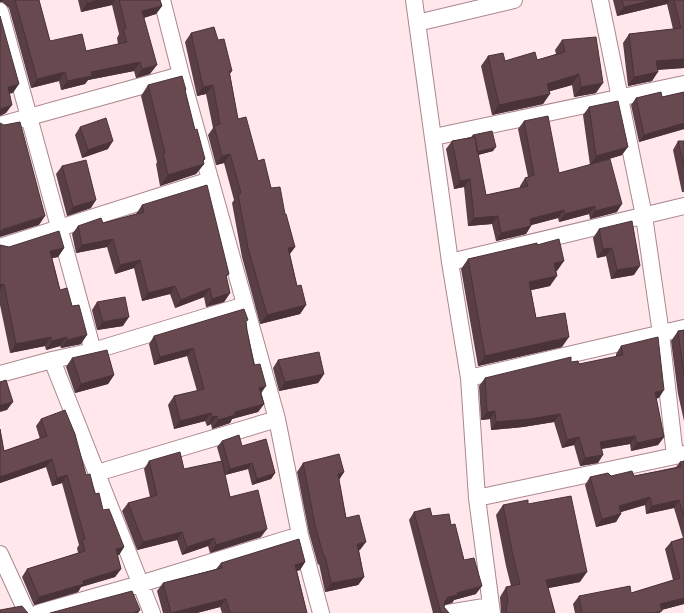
<svg xmlns="http://www.w3.org/2000/svg" width="684" height="613" font-family="'Playfair Display',serif">
  <style>
    .lines { fill: none; stroke-linecap: round; stroke-linejoin: round }
    .street-casing { stroke: #aa878e; stroke-width: 18 }
    .street { stroke: #fff; stroke-width: 16 }
    .wall { fill: #593f45 }
    .shaded-wall { fill: #493338 }
    .building { fill: #684950; stroke: #493338 }
  </style>
  <rect width="100%" height="100%" fill="#ffe7ec"/>
  <g class="lines">
    <defs>
      <path id="street" d="M162,0L181,75L277,419L300,535L321,613
        M414,0L450,262
        M600,0L644,216L661,334L675,456
        M0,11L93,351L52,360L152,613
        M417,23L514,0
        M0,125L181,75
        M434,137L684,84
        M684,206L450,262L469,378L477,498L684,454
        M0,247L210,180
        M93,351L245,305
        M0,374L52,360
        M469,378L684,328
        M97,473L277,419
        M477,498L492,613
        M0,554L27,613
        M38,613L140,584L300,535
        M448,613L490,606"/>
    </defs>
    <use href="#street" class="street-casing"/>
    <use href="#street" class="street"/>
  </g>
  <path class="wall" d="M0,0H39L50,41L86,51L118,44L117,38L119,34L112,5L81,12L78,0H160L162,6L156,14L144,18L150,74L136,78L134,71L88,80L85,84L61,90L59,81L31,88L9,8Z
    M613,0H684V68L658,70L652,81L628,86L623,43L629,34L673,29L667,4L617,16Z
    M191,33L218,40L232,71L230,74L238,119L258,161L285,214L295,247L290,254L297,286L306,305L300,314L260,324L242,257L232,203L234,200L224,163L216,165L208,135L213,128L206,94L197,96L185,42Z
    M562,40L596,93L574,97L572,85L550,91L543,104L492,115L481,66L488,56L505,61L537,60L556,54L555,50Z
    M148,85L185,91L195,130L205,159L203,161L204,164L196,174L160,186L156,164L157,162L141,96Z
    M684,92V129L639,142L631,105L636,98L662,97Z
    M589,107L622,155L591,164L617,212L590,219L589,214L559,222L558,218L531,225L526,234L496,241L492,224L468,226L464,187L454,189L446,149L452,141L471,137L473,135L493,151L478,155L486,195L520,188V186L525,178L528,177L518,129L524,121L559,173L590,165L583,115Z
    M80,127L108,149L82,158L75,135Z
    M678,141H684V192H682L673,150Z
    M62,166L91,208L67,216L56,174Z
    M142,205L229,274L226,277L230,293L224,302L206,307L204,297L175,308L170,294L142,301L134,268L115,274L107,247L76,253L72,234L78,226L103,223L136,214Z
    M599,229L634,275L611,279L606,256L597,258L593,238Z
    M0,245L9,247L64,248L58,257L52,258L60,290L81,344L61,348L60,346L46,350L45,346L10,353L0,305Z
    M537,245L557,271H556L550,286L531,290L536,318L562,347L478,366L461,269L468,259Z
    M97,302L123,326L97,330L92,310Z
    M246,323L247,330L264,404L258,412L232,419L230,423L212,429L211,424L207,426L205,421L174,429L168,405L174,396L197,391L187,356L154,365L149,344L154,336Z
    M684,330V421L678,394L671,341L678,331Z
    M621,346L659,398H656L664,437L658,445L631,451L630,444L602,449L598,463L580,466L574,445L562,448L554,422L523,427L491,430L490,419L481,420L479,386L485,378L571,362L579,364L616,357V354Z
    M72,358L114,375L108,384L75,393L66,367Z
    M278,360L324,374L318,383L279,391L273,368Z
    M41,419L86,475L103,510L124,547L119,555H117L121,569L115,577L81,587L78,592L34,605L22,577L27,569L78,553L77,548L79,545L62,483L52,486L46,467L0,483V429L4,451L40,439L36,426Z
    M222,441L242,446L275,473L271,479L252,485L248,469L225,475L223,468L230,497L261,537L210,553L208,546L182,555L177,540L137,550L122,511L128,503L150,497L144,469L149,461L184,469L221,461L217,447Z
    M684,461V604L661,610L660,613H575L573,604L579,596L631,593L673,580L665,549L671,542L683,538L674,508L646,514L645,505L621,512L616,522L596,527L585,485L590,477L634,476L676,467L680,462Z
    M303,463L344,472L339,480L346,518L360,550H359L364,577L358,585L325,592L319,564L318,565L309,533L297,472Z
    M528,504L580,582L548,588L555,613H501L500,597L506,587L511,586L506,566L496,515L503,505Z
    M414,512L432,516L451,525L464,560L476,594L454,600L452,603L445,605L444,607L449,613H433L409,520Z
    M305,562L300,570L297,571L307,613H222L220,607L197,613H163L157,591L163,583L216,569L221,563Z"/>
  <path class="shaded-wall" d="M0,0H3L2,2H0Z
    M100,0H115L112,5L81,12L87,3Z
    M653,0H670L667,4L617,16L624,7Z
    M162,6L156,14L136,20L142,11Z
    M684,59V68L649,70L656,61Z
    M140,62L134,71L88,80L85,84L61,90L67,81L91,72Z
    M157,65L150,74L136,78L142,69Z
    M65,72L59,81L31,88L37,79Z
    M658,72L652,81L628,86L634,77Z
    M579,74L572,85L540,94L547,84Z
    M603,83L596,93L574,97L581,87Z
    M19,84L13,93L1,96L8,87Z
    M213,85L206,94L197,96L203,87Z
    M550,94L543,104L492,115L499,105Z
    M12,105L6,113L0,116V109Z
    M684,123V129L639,142L644,135Z
    M113,141L108,149L82,158L88,150Z
    M496,147L493,151L474,156L477,152Z
    M628,147L622,155L590,165L596,156Z
    M230,154L224,163L216,165L222,156Z
    M205,159L201,164H204L196,174L160,186L168,175Z
    M470,179L464,187L454,189L460,181Z
    M96,200L91,208L67,216L73,207Z
    M622,204L617,212L590,219L595,211Z
    M595,206L589,214L559,222L565,214Z
    M564,210L558,218L524,227L530,219Z
    M45,216L39,225L0,237V231L3,229Z
    M498,216L492,224L468,226L474,218Z
    M531,226L526,234L496,241L501,233Z
    M113,239L107,247L76,253L82,245Z
    M295,247L288,256V248Z
    M64,248L58,257L44,260L50,251Z
    M612,248L606,256L597,258L603,249Z
    M140,260L134,268L115,274L120,265Z
    M564,261L557,271L547,273L554,263Z
    M640,266L634,275L611,279L617,270Z
    M557,276L550,286L523,292L529,282Z
    M4,284L0,290V285Z
    M175,286L170,294L142,301L148,293Z
    M210,288L204,297L175,308L181,300Z
    M230,293L224,302L206,307L212,299Z
    M306,305L300,314L260,324L267,315Z
    M129,317L123,326L97,330L103,322Z
    M87,335L81,344L61,348L67,340Z
    M51,337L45,346L10,353L16,344Z
    M67,337L60,346L46,350L52,341Z
    M569,337L562,347L478,366L485,356Z
    M193,348L187,356L154,365L160,357Z
    M324,374L318,383L279,391L285,382Z
    M114,375L108,384L75,393L81,384Z
    M266,386L260,395L259,388Z
    M664,390L659,398L649,400L655,392Z
    M13,402L7,410L0,412V405Z
    M264,404L258,412L232,419L230,423L212,429L218,420L235,412Z
    M495,411L490,419L481,420L487,412Z
    M211,413L205,421L174,429L180,421Z
    M560,414L554,422L523,427L491,430L496,422Z
    M217,416L211,424L207,426L212,417Z
    M635,436L630,444L594,450L600,442Z
    M579,437L574,445L562,448L567,440Z
    M664,437L658,445L631,451L637,443Z
    M603,455L598,463L580,466L585,458Z
    M52,459L46,467L0,483V477Z
    M252,463L248,469L225,475L230,469Z
    M344,472L338,481V474Z
    M275,473L271,479L252,485L257,479Z
    M67,475L62,483L52,486L57,478Z
    M650,497L645,505L614,514L619,506Z
    M679,500L674,508L646,514L652,506Z
    M621,514L616,522L596,527L602,519Z
    M267,529L261,537L210,553L216,545Z
    M182,532L177,540L137,550L143,542Z
    M214,538L208,546L182,555L187,547Z
    M366,542L360,550L352,552L357,544Z
    M124,547L119,555L110,557L116,549Z
    M305,562L300,570L289,573L295,565Z
    M121,569L115,577L81,587L78,592L34,605L39,597L83,581Z
    M587,572L580,582L539,590L546,580Z
    M364,577L358,585L325,592L331,583Z
    M482,586L476,594L454,600L452,603L442,605L439,609L448,597L457,593Z
    M684,598V604L654,612L660,604Z
    M226,599L220,607L197,613H172Z
    M140,610L138,613H133Z"/>
  <path class="building" d="M15,0H39L50,41L82,34L86,51L127,42L123,29L126,28L119,0H160L162,6L142,11L157,65L142,69L140,62L91,72L92,76L67,81L65,72L37,79Z
    M86,0H100L87,3Z
    M622,0H653L624,7Z
    M674,0H684V59L656,61L658,72L634,77L629,34L681,28Z
    M0,16L19,84L8,87L12,105L0,109Z
    M214,27L218,40L224,39L232,71H229L238,119L246,117L258,161L264,159L271,188L280,187L285,214H286L295,247L288,248L297,286L301,285L306,305L267,315L248,248L238,194L241,193L230,154L222,156L214,126L220,124L213,85L203,87L191,33Z
    M596,37L603,83L581,87L579,74L547,84L550,94L499,105L488,56L503,53L505,61L535,52L537,60L565,52L562,40Z
    M182,76L186,90H185L195,130L197,129L205,159L203,160L204,164L168,175L163,153H165L148,85Z
    M661,92L662,97L684,92V123L644,135L636,98Z
    M618,101L628,147L596,156L589,107Z
    M548,116L559,173L610,159L622,204L595,211V206L565,214L564,210L530,219L531,226L501,233L498,216L474,218L470,179L460,181L452,141L475,137L486,195L528,186L525,178L534,175L524,121Z
    M106,118L113,141L88,150L80,127Z
    M20,122L45,216L3,229L0,231V123L4,125Z
    M492,131L496,147L477,152L475,137H473V135Z
    M678,141H684V166Z
    M86,160L96,200L73,207L62,166Z
    M207,185L229,274L226,275L230,293L212,299L210,288L181,300L175,286L148,293L140,260L120,265L113,239L82,245L78,226L101,218L103,223L144,212L142,205Z
    M632,221L640,266L617,270L612,248L603,249L599,229Z
    M59,231L64,248L50,251L60,290L67,288L72,306L79,305L87,335L67,340V337L52,341L51,337L16,344L4,284L0,285V245L9,247Z
    M559,239L564,261L554,263L557,276L529,282L536,318L565,313L569,337L485,356L468,259L537,243V245Z
    M125,297L129,317L103,322L97,302Z
    M244,309L248,320L246,321L247,330L254,365L260,364L266,386L259,388L264,404L235,412V415L218,420L217,416L212,417L211,413L180,421L174,396L204,389L193,348L160,357L154,336Z
    M684,330V376L678,331Z
    M658,337L664,390L655,392L664,437L637,443L635,436L600,442L603,455L585,458L579,437L567,440L560,414L529,419L496,422L495,411L487,412L485,378L571,357V362L578,361L579,364L623,355L621,346Z
    M107,350L114,375L81,384L72,358Z
    M319,352L324,374L285,382L278,360Z
    M6,380L13,402L0,405V382Z
    M65,410L75,434L86,475L90,474L95,494L99,493L103,510L109,509L124,547L116,549L121,569L83,581L84,584L39,597L27,569L85,551L82,540L85,539L67,475L57,478L52,459L0,477V429L4,451L47,436L41,419Z
    M239,435L242,446L266,439L275,473L257,479L252,463L230,469L222,441Z
    M180,452L184,469L222,461L230,497L258,490L267,529L216,545L214,538L187,547L182,532L143,542L128,503L157,495L149,461Z
    M339,454L344,472L338,474L346,518L359,515L366,542L357,544L364,577L331,583L325,556L324,557L315,525L303,463Z
    M684,461V517L679,500L652,506L650,497L619,506L621,514L602,519L590,477L608,473L611,476L632,471L634,476L681,467L680,462Z
    M571,496L587,572L546,580L555,613H507L506,608L508,602L506,587L520,584L513,556L503,505L528,500V504Z
    M430,508L432,516L449,514L451,525L455,524L464,560L474,558L482,586L457,593L458,595L448,597L445,601L444,607L449,613H441L414,512Z
    M684,538V598L660,604L662,611L654,613H582L579,596L630,586L631,593L680,578L671,542Z
    M299,539L305,562L295,565L307,613H230L226,599L171,613L163,583L222,568L221,563Z
    M132,591L140,610L133,613H50Z
    M22,606L27,612L28,613H0V610Z"/>
</svg>
